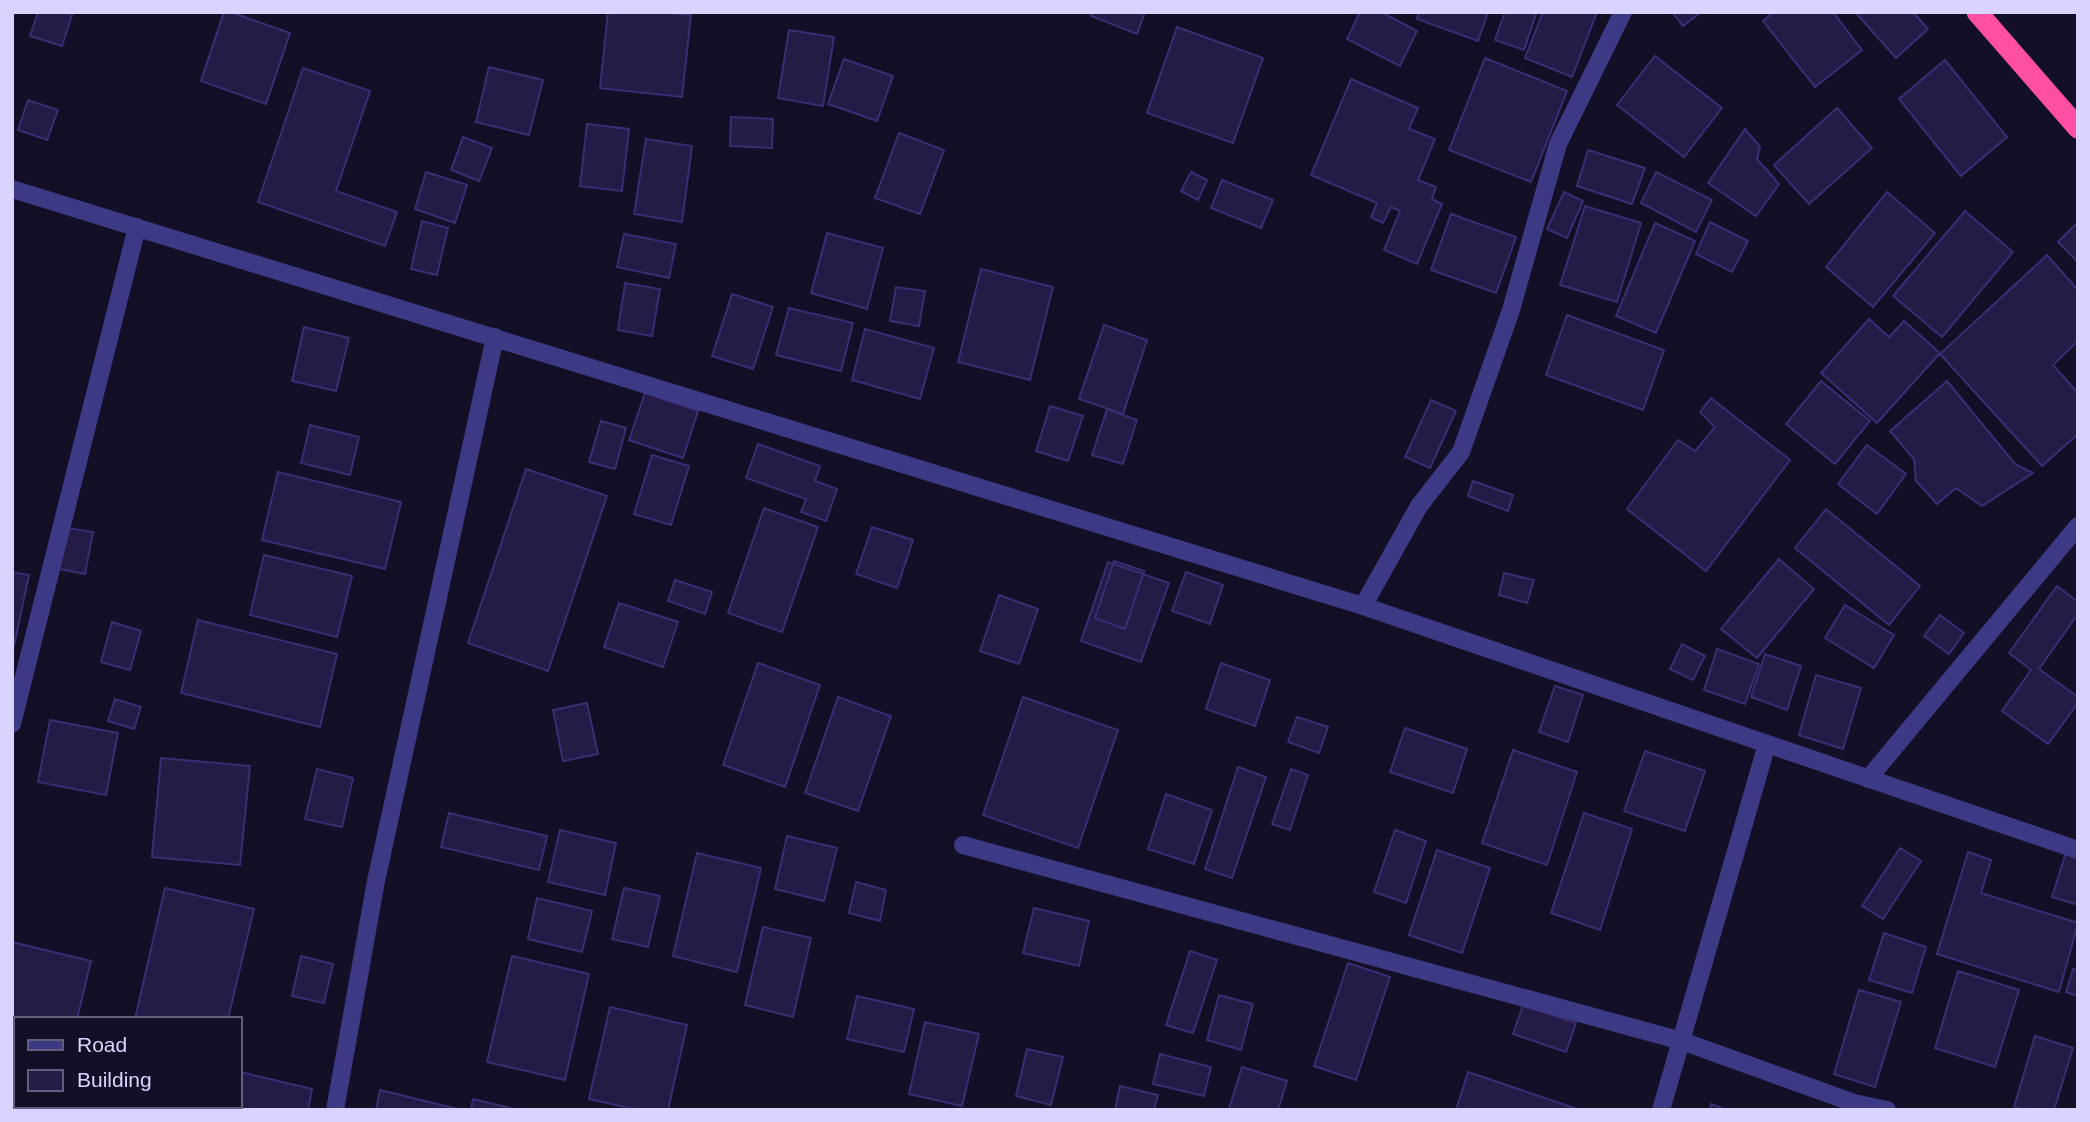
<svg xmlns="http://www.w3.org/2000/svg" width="2090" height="1122" font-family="Helvetica,sans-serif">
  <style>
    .building { fill: #241b47; stroke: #3b2d73; stroke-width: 2 }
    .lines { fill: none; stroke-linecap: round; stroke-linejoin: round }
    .minor { stroke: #3d3a85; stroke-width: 18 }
    .highway { stroke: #ff4fa3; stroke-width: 21 }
  </style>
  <rect width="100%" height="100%" fill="#130f26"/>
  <path class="building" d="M38,12H73L62,46L30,36Z
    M224,12H230L290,33L266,104L201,81Z
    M608,12H660L691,15L682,97L600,88Z
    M1092,12H1145L1137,34L1091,16Z
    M1360,12H1381L1417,31L1400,66L1347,39Z
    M1419,12H1488L1478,41L1417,19Z
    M1505,12H1530L1536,14L1524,50L1495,40Z
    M1543,12H1597L1572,77L1525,58Z
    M1672,12H1701L1683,26Z
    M1774,12H1833L1862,50L1815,87L1763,21Z
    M1855,12H1913L1928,29L1896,58Z
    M1177,27L1263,58L1233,143L1147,113Z
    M789,30L834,37L823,106L778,98Z
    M1655,56L1722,108L1684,157L1617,105Z
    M1485,58L1567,91L1531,182L1449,150Z
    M844,59L893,76L877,121L828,104Z
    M1945,60L2007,137L1961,176L1899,99Z
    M489,67L543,80L529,135L476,122Z
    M303,68L370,91L336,191L397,212L385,246L258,202Z
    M1351,79L1418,108L1409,129L1435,139L1418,180L1436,187L1432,199L1442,204L1417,264L1384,250L1400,211L1391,207L1383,223L1371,217L1377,203L1311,175Z
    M28,100L58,110L47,140L18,130Z
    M1837,108L1872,148L1809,204L1774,165Z
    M731,117L773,119L772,148L730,146Z
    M587,124L629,129L622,191L580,186Z
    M1745,129L1760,147L1757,159L1779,184L1756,216L1708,183Z
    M899,133L944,150L920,214L875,198Z
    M463,137L492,148L479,181L451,170Z
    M646,139L692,146L682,222L634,214Z
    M1588,150L1645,168L1632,204L1577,186Z
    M426,172L467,185L455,223L415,209Z
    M1191,172L1207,180L1198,200L1181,191Z
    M1656,172L1712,200L1696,232L1641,203Z
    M1222,180L1273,200L1261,228L1211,208Z
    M1564,192L1583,201L1567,238L1547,229Z
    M1887,192L1935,233L1873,307L1826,267Z
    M1585,206L1641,223L1617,302L1560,285Z
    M1965,211L2013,252L1942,337L1893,296Z
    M1451,214L1516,237L1496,293L1431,270Z
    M422,221L448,228L437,275L411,269Z
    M1710,222L1748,241L1732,272L1696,254Z
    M2078,222V262L2058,242Z
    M1655,223L1695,241L1656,333L1616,316Z
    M827,233L883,248L867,309L811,293Z
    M624,234L676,244L669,278L617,267Z
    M2047,255L2078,290V341L2053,365L2078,393V434L2042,466L1940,354Z
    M981,269L1053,287L1030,380L958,362Z
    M625,283L660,289L652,336L618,330Z
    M896,287L925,291L919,326L890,321Z
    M732,294L773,307L753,369L712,356Z
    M789,308L853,323L841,371L776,355Z
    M1567,315L1664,350L1643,410L1546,375Z
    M1869,319L1889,337L1904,321L1940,353L1877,423L1821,373Z
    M1104,325L1147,340L1123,414L1079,399Z
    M304,327L349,338L336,391L292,381Z
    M865,329L934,348L920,399L852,380Z
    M1821,381L1870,421L1835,464L1786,424Z
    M1947,381L2015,464L2033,473L1982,506L1956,488L1937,504L1916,481L1914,459L1890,431Z
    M645,393L698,411L683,458L629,440Z
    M1711,398L1790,460L1706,571L1627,509L1678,440L1695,451L1715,427L1700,412Z
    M1431,400L1456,411L1430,468L1405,457Z
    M1050,406L1083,416L1068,461L1036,451Z
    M1107,409L1137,420L1123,464L1092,455Z
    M601,421L626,428L615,469L589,462Z
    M310,425L359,437L350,475L301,463Z
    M758,444L820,466L815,481L837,489L826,521L801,512L806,499L746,478Z
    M1867,445L1906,474L1877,514L1838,484Z
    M652,455L689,466L671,525L634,514Z
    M526,469L607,496L548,671L468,643Z
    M278,472L401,502L385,569L262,540Z
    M1473,481L1513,495L1508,511L1468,496Z
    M764,508L818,527L782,632L728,613Z
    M1826,509L1920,586L1889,625L1795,548Z
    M872,527L913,540L897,588L856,574Z
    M67,528L93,532L85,574L59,569Z
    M264,555L352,576L337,637L250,615Z
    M1779,559L1814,589L1757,658L1721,629Z
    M1114,561L1144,571L1125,629L1095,618Z
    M1108,562L1169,583L1141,662L1081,641Z
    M12,572L29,575L12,655Z
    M1186,572L1223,585L1210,624L1172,611Z
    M1504,573L1534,580L1527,603L1499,595Z
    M675,580L712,592L705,614L668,601Z
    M2057,586L2077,601L2078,599V620L2075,618L2039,669L2078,697V703L2048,744L2002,711L2031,670L2009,653Z
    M999,595L1038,609L1019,664L980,651Z
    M619,603L678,622L663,667L604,647Z
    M1845,605L1894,635L1874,668L1825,638Z
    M1940,615L1964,633L1949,654L1924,636Z
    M198,620L337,654L320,727L181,693Z
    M112,622L141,631L130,670L101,662Z
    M1682,644L1705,656L1693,680L1670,669Z
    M1717,649L1759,664L1745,704L1704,690Z
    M1765,654L1801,666L1787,710L1751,697Z
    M758,663L820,685L785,787L723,765Z
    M1221,663L1270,680L1255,726L1206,709Z
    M1816,675L1861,688L1843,749L1799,735Z
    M1555,686L1583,695L1568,742L1539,732Z
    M838,697L891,716L858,811L805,793Z
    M1023,697L1118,730L1078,848L983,815Z
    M115,699L141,707L134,729L108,721Z
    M587,703L598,754L563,761L553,710Z
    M1297,717L1328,727L1319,753L1288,742Z
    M50,720L118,733L106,795L38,782Z
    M1405,728L1467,749L1453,793L1390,772Z
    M1513,750L1577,772L1547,865L1482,843Z
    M1645,751L1705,771L1685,831L1624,811Z
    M161,758L250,766L240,865L152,857Z
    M1238,767L1266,777L1232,878L1205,869Z
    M317,769L353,778L342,827L305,819Z
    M1291,769L1308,775L1290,830L1272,824Z
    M1166,794L1212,810L1194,864L1148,849Z
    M449,813L547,836L539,870L441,847Z
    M1584,813L1632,829L1600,930L1551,913Z
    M560,830L616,843L605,895L548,882Z
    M1395,830L1426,841L1406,903L1374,892Z
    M787,836L837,848L824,901L775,889Z
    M1900,848L1921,861L1883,919L1862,906Z
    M1437,850L1490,868L1462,953L1409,935Z
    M1968,852L1991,860L1981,893L2078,923L2059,992L1937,954Z
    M2066,852L2078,856V905L2052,897Z
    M697,853L761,868L737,972L673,956Z
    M856,882L886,890L880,921L849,913Z
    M165,888L254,909L228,1019H135Z
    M624,888L660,896L648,947L612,939Z
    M537,898L592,911L582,952L528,939Z
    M1034,908L1089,921L1079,966L1023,953Z
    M763,927L811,938L793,1017L745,1005Z
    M1884,933L1926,947L1912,993L1869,980Z
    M12,942L91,961L77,1019H16V1023L12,1022Z
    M1190,951L1217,960L1193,1033L1166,1025Z
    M301,956L333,964L324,1003L292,996Z
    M512,956L589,974L565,1080L487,1062Z
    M1348,963L1390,977L1356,1080L1314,1066Z
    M2073,969L2078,971V996L2066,992Z
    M1958,971L2019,990L1995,1067L1935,1048Z
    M1859,990L1901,1002L1875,1087L1834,1074Z
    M1219,995L1253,1004L1241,1050L1207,1040Z
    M857,996L914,1009L904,1052L847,1039Z
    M1523,1005L1576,1023L1566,1052L1513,1034Z
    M610,1007L687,1025L668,1110H637L589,1099Z
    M925,1022L979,1034L962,1106L909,1094Z
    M2035,1036L2073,1048L2054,1110H2024L2014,1107Z
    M1027,1049L1063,1057L1051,1105L1016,1096Z
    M1160,1054L1211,1067L1204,1096L1153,1084Z
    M1242,1067L1287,1081L1278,1110L1229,1109Z
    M16,1071V1106H115L114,1110H12V1086Z
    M240,1072L312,1089L308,1110H182L183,1106H240Z
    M1468,1072L1580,1110H1456Z
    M1120,1086L1158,1095L1154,1110H1115Z
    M380,1090L458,1109V1110H376Z
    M473,1099L519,1110H471Z
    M1711,1104L1727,1110H1709Z"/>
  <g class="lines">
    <path class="minor" d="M12,189L1363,606L2078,850
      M1363,606L1419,506L1461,452L1511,310L1558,144L1623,12
      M12,724L137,227
      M1868,779L2078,526
      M963,845L1682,1041L1854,1103L1887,1110
      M335,1110L376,881L495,337
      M1661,1110L1767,744"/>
    <path class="highway" d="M1977,12L2078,128"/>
  </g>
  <rect width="2090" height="1122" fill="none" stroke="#d9d4ff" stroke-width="28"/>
  <rect x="14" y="1017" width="228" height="91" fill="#130f26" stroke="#625e7d" stroke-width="2"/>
  <rect x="28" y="1040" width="35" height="10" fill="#3d3a85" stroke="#625e7d" stroke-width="2"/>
  <text x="77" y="1052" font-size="21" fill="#d9d4ff">Road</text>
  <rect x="28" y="1070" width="35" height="21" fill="#241b47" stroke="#625e7d" stroke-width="2"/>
  <text x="77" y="1087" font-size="21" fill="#d9d4ff">Building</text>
</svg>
